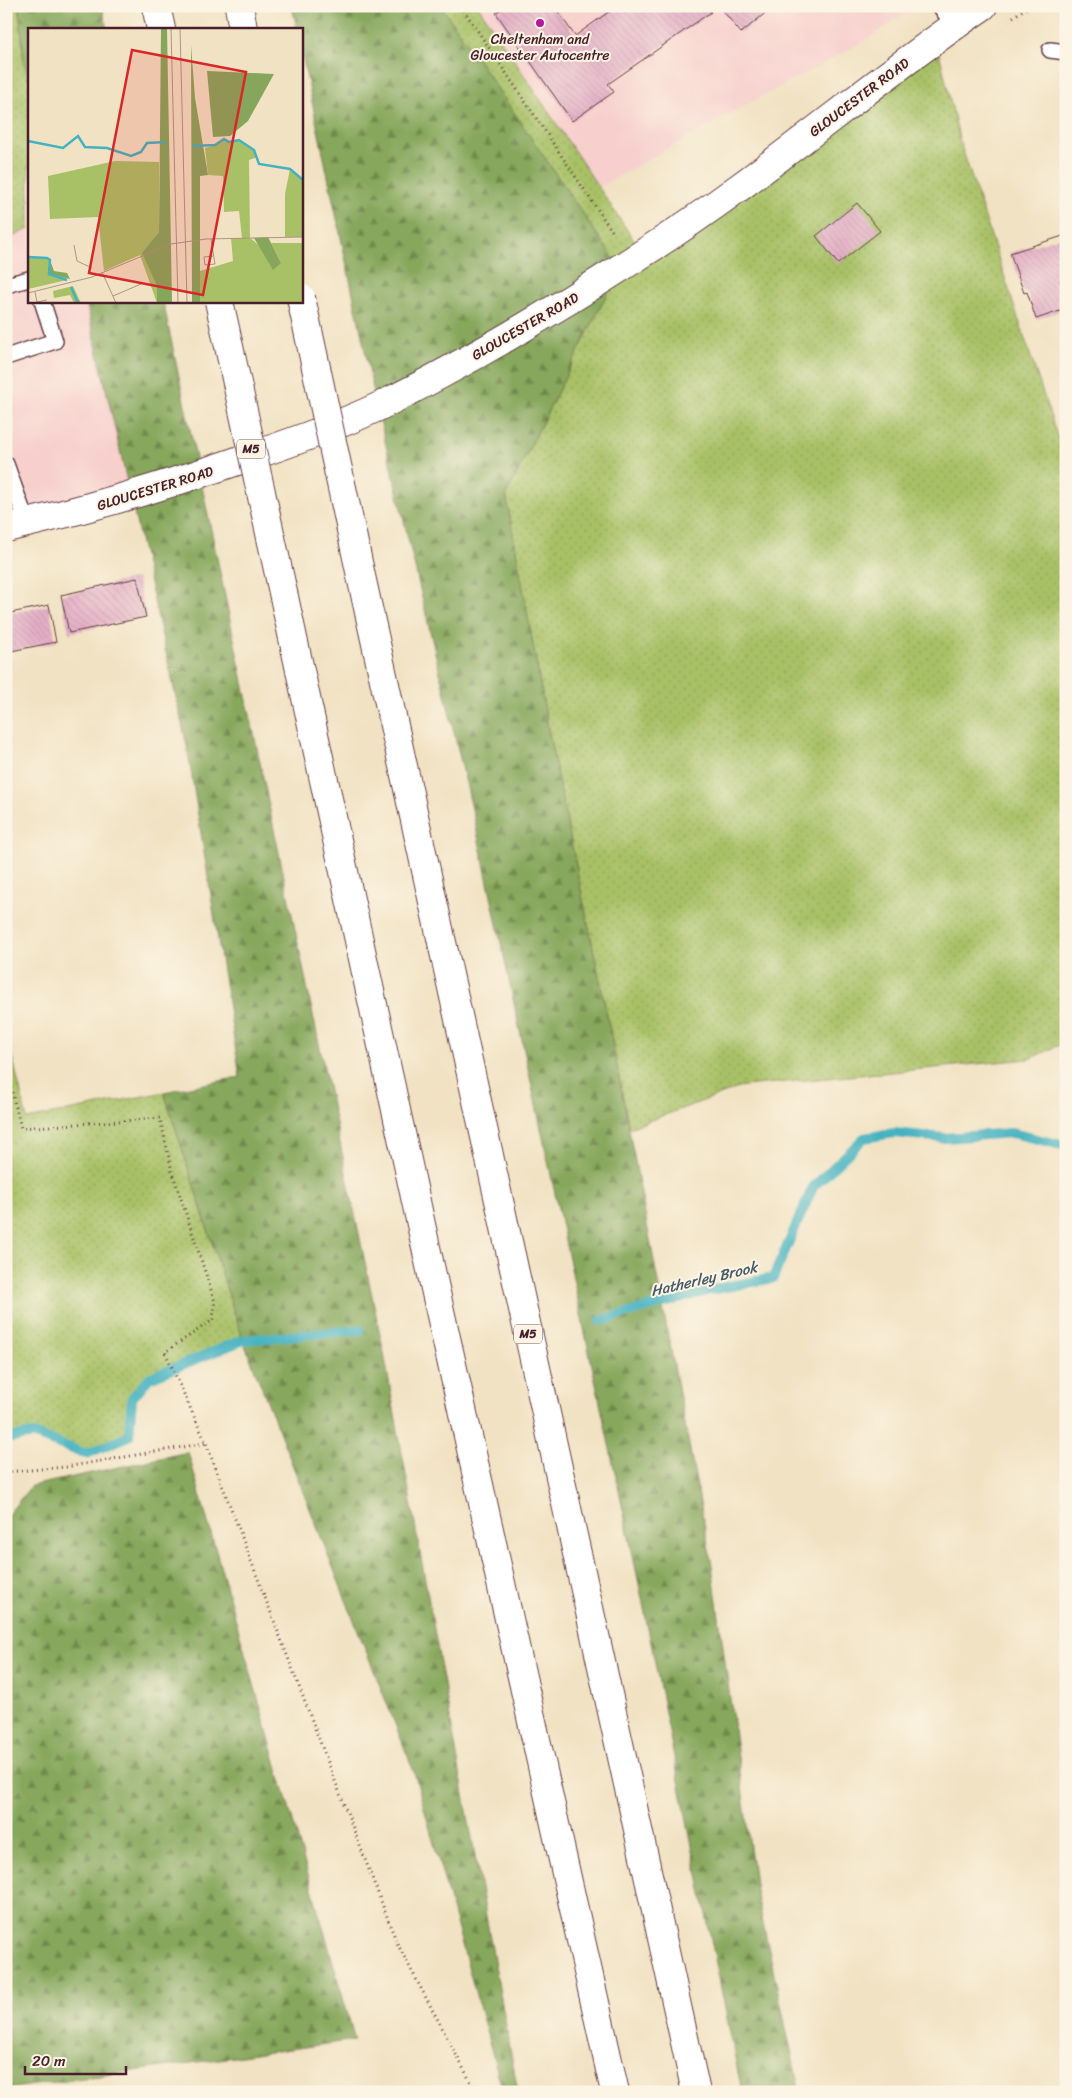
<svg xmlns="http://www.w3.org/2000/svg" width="1072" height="2098" font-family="Sriracha,sans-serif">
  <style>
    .built { fill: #f7d0cd }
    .grass { fill: url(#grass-dots); stroke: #797048 }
    .forest { fill: url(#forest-firs); stroke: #686343 }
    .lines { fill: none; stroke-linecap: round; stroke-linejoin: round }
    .stream { stroke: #44b2c0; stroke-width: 10 }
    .building { fill: url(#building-back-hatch) }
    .service-casing { stroke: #633c42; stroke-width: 18 }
    .secondary-casing { stroke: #633c42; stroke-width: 30 }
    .motorway-casing { stroke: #633c42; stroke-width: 30 }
    .path { stroke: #633c42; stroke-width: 3; stroke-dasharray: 1 4; stroke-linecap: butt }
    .service { stroke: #fff; stroke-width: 15 }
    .secondary { stroke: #fff; stroke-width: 28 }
    .motorway { stroke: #fff; stroke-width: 28 }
    .motorway-bridge-casing { stroke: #633c42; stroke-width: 30; stroke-linecap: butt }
    .motorway-bridge { stroke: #fff; stroke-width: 28 }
    .poi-dot { fill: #b5179e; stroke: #fcf5e5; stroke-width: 2 }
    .labels { text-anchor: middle; stroke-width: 4; stroke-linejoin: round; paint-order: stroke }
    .shield { fill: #fcf5e5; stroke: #7f5f63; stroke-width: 1 }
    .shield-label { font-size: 12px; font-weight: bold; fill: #4a1f2b }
    .poi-label { font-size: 14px; fill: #4a1f2b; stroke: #fcf5e5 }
    .street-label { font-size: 14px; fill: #4a1f2b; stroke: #fcf5e5 }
    .water-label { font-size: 15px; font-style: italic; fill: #485a67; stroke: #fcf5e5 }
    .inset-river { fill: none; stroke: #44b2c0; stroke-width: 2.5 }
    .inset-road { fill: none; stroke: #ae9486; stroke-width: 1 }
    .view { fill: #d62828; fill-opacity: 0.15; stroke: #d62828; stroke-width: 2.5 }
    .inset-edge { fill: none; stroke: #4a1f2b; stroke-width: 2.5 }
  </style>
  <defs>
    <pattern id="grass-dots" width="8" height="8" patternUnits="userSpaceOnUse" patternTransform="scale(1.25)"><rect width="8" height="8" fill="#a8c166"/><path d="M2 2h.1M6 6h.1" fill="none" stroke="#92a559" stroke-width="1.8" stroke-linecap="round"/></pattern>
    <pattern id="forest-firs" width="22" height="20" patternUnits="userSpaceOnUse" patternTransform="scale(1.25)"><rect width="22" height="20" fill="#86a75b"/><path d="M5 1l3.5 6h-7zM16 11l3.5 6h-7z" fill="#70874b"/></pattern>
    <pattern id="building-back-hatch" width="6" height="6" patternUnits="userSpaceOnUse" patternTransform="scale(1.25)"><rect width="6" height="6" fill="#e4afc6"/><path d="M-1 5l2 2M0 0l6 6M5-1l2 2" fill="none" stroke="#c596aa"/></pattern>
  </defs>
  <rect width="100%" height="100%" fill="#fcf5e5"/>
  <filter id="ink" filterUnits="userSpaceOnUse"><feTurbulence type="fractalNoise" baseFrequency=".02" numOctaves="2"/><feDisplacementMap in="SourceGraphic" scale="10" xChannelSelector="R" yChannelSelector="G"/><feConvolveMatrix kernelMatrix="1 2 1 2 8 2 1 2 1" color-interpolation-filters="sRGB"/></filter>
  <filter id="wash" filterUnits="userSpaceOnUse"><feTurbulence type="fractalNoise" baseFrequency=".0096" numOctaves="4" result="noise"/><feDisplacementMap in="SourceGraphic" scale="20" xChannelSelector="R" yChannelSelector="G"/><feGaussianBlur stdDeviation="1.12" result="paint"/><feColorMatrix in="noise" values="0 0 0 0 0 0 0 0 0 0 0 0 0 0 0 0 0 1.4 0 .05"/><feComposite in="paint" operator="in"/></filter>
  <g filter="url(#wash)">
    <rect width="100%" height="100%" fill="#f1e2c3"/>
    <path class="built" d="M478,6H915L858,45L718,120L598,188Z
      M29,229V301H86L131,496L6,528V240Z"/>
    <path class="grass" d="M6,6H19L24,63L29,79V229L6,240Z
      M441,6H478L643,254L936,39L960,142L1066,463V1042L1029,1059L744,1086L629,1128L608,1020L552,750L506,495L620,268Z
      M6,1030L27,1119L164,1092L243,1340L149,1378L132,1398L129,1436L86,1454L33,1434L6,1439Z"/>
    <path class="forest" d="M19,6H102L107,29H29V79L24,63Z
      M292,6H441L620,268L506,495L552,750L608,1020L712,1565L756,1891L800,2092H742L639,1584L473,813L377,407L301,50V29H297Z
      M86,301H163L383,1348L518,2092H503L414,1772L243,1340L164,1092L240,1077L187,746Z
      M188,1452L355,2040L6,2089V1517L31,1486Z"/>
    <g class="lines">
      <path class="stream" d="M600,1321L710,1290L773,1278L813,1187L864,1138L894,1133L945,1138L1012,1133L1066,1146
        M6,1439L33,1434L86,1454L129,1436L132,1398L149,1378L243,1340L360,1330"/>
    </g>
    <g id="blocks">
      <path class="building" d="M506,6H554L575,36L617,6H706L711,12L608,84L614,92L572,121L496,13Z
        M719,6H774L741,33Z
        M857,203L880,231L838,264L816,236Z
        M1066,235V279L1060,280L1066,296V309L1036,319L1027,292L1024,293L1010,253Z
        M137,578L146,617L69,633L61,595Z
        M49,605L56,642L6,652V614Z"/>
    </g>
  </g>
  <g filter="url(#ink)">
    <use href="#blocks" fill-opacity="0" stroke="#633c42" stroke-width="1"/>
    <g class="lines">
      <defs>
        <path id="service" d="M940,6L954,26
          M1050,50L1066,52
          M6,285L29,279
          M6,357L55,341L42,301
          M6,464L27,523"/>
        <path id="secondary" d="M6,528C90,509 168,485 249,457C293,442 338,426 380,406C471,361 557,309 642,254C761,179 867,85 983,6"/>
        <path id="motorway" d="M156,6L161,29
          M239,6L243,29
          M361,576L696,2092
          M284,597L434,1284L615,2092"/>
      </defs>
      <use href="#service" class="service-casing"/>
      <use href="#secondary" class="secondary-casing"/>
      <use href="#motorway" class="motorway-casing"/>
      <path class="path" d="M461,6L614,234
        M1013,17L1029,6
        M6,1068L21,1128L160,1118L172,1171L215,1302L213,1320L165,1352L206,1443L397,1943L476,2092
        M6,1472L66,1467L206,1443"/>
      <use href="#service" class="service"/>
      <use href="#secondary" class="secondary"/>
      <use href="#motorway" class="motorway"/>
      <defs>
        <path id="motorway-bridge" d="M301,298L361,576
          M219,301L284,597"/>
      </defs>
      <use href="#motorway-bridge" class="motorway-bridge-casing"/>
      <use href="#motorway-bridge" class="motorway-bridge"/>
    </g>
  </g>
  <circle class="poi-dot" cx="540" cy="23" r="5"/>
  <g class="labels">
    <g class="shield">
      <rect x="237" y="439.5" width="28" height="19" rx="4"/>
      <rect x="514" y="1324.5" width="28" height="19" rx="4"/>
    </g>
    <g class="shield-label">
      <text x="251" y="453">M5</text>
      <text x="528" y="1338">M5</text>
    </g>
    <g class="poi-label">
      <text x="540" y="44">Cheltenham and<tspan x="540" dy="16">Gloucester Autocentre</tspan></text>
    </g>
    <g class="street-label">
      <text transform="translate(859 97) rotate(-37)" y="5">GLOUCESTER ROAD</text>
      <text transform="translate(525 326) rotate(-30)" y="5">GLOUCESTER ROAD</text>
      <text transform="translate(155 488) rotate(-17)" y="5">GLOUCESTER ROAD</text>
    </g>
    <g class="water-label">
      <text transform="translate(704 1279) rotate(-13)" y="5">Hatherley Brook</text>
    </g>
  </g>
  <g transform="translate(28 28)">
    <rect width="275" height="275" fill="#f1e2c3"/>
    <path d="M196,111L201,114L211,112L226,122L229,129L221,132L222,210L253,235L243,215H275V275H172V243L205,233L203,210H214L211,183L196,184L195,148L180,147L177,120L187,117ZM87,133L131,134V204L115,226L129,258V275L112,227L76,243L70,189L22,191L20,148ZM262,141L275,152V209H257V166ZM0,229L19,230L22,232L21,246L39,252L0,261ZM45,258L53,275H46L42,267L26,270L25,263Z" fill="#a8c166"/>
    <path d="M133,0H139L144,275H129V258L114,225L131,204ZM163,17L167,70L180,147L172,148V275H164ZM179,43L246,46L220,93L202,108L185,109ZM240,209L253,235L245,242L226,210ZM22,232L26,243L39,245L42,251L21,246Z" fill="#86a75b"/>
    <path class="inset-river" d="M0,113L35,120L50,108L57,119L79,120L103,128L113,124L119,115L138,114M164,118L187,117L196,111L201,114L211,112L226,122L231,136L262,141L275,152M0,229L19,230L22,232L21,246L39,252M43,259L50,275"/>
    <path class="inset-road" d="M143,0L150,275M152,0L159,275M183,211L187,236L177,237L176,229L185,228M46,217L49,233L64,240M74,244L88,275M7,264L9,274L19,272M0,265L64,249L143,216L178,211L275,209M85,268L113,256"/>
    <path class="view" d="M104,22L218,44L175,267L61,245Z"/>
    <rect width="275" height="275" class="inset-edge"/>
  </g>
  <rect width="1072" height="2098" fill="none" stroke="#fcf5e5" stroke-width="25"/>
  <path d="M25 2066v8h101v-8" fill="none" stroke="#4a1f2b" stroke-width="2.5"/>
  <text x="32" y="2066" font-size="15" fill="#4a1f2b" stroke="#fcf5e5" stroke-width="4" paint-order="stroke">20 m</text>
</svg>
